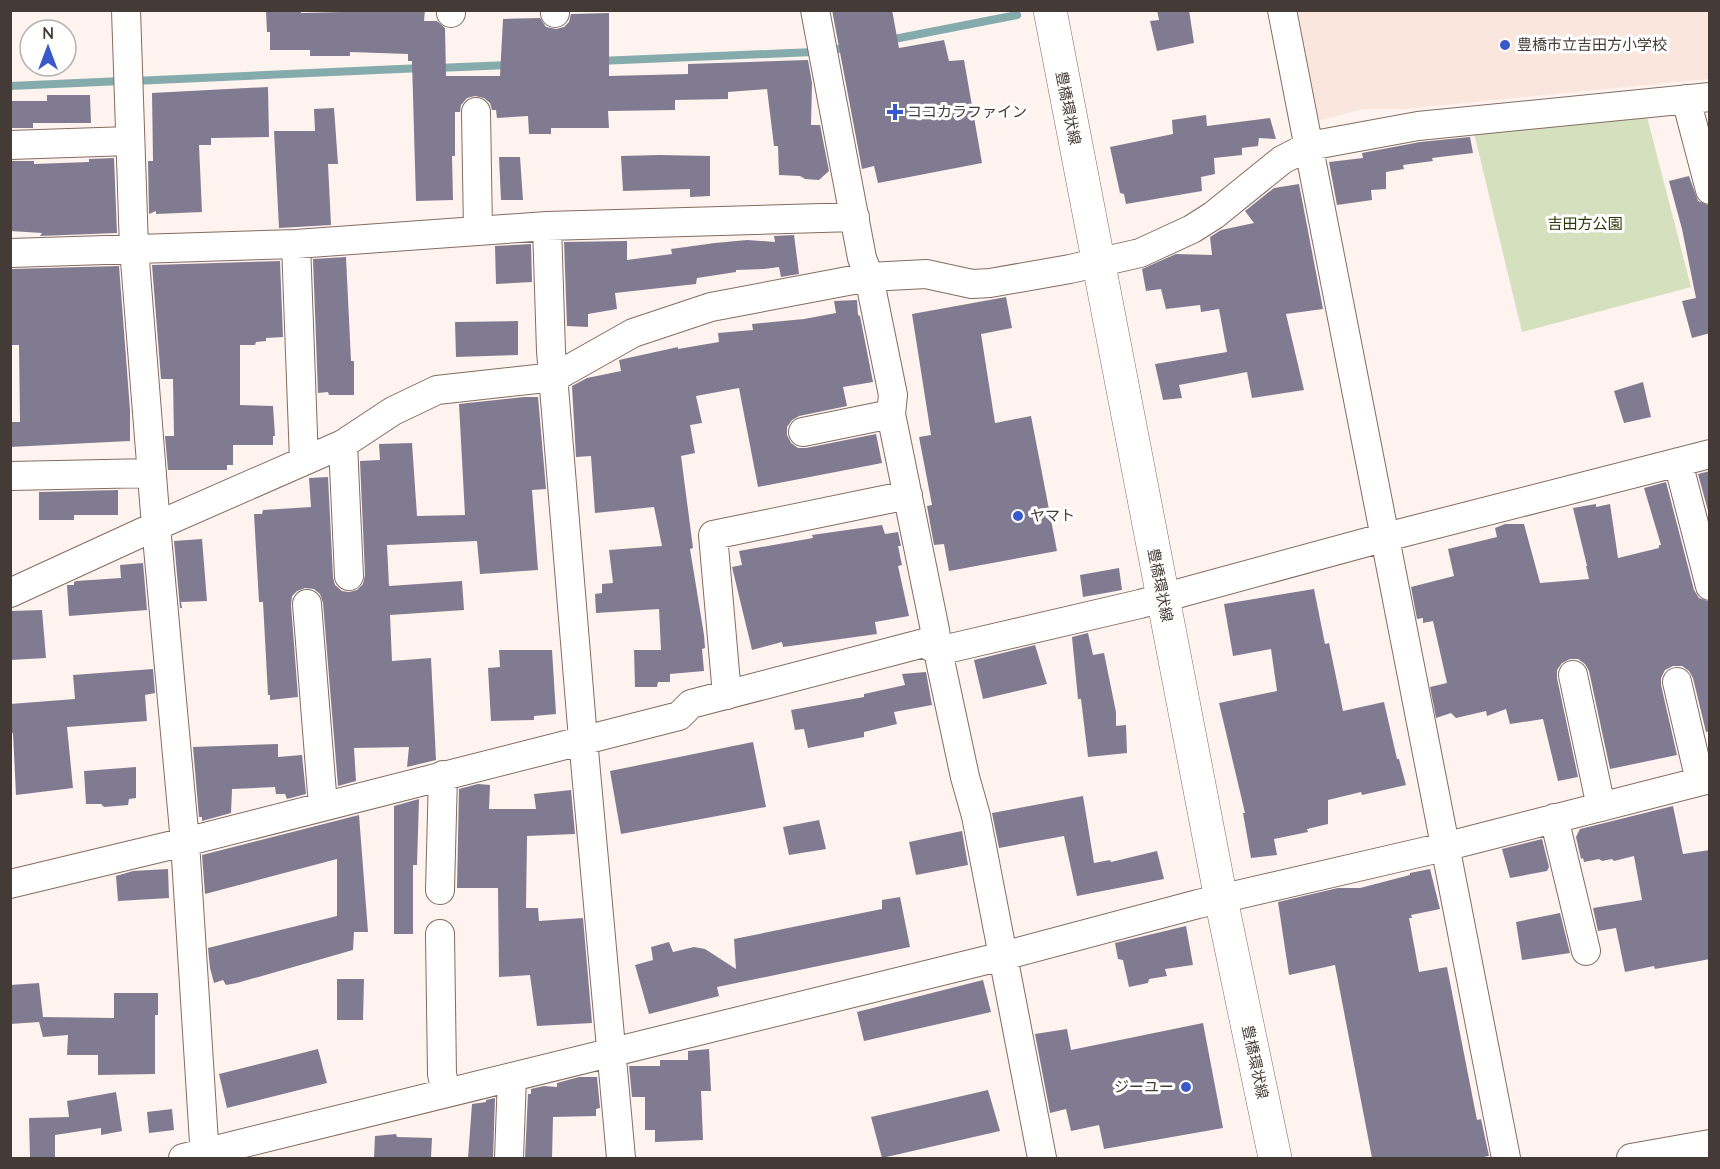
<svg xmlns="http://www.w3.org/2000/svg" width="1720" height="1169" font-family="Quicksand,'Noto Sans JP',sans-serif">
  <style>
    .built { fill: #fae6dc }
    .green { fill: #d5e0bf }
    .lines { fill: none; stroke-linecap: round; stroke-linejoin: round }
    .stream { stroke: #85abac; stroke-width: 8 }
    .building { fill: #807b91 }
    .minor-casing { stroke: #836c61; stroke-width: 30 }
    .major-casing { stroke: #836c61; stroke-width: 34 }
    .minor { stroke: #fff; stroke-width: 28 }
    .major { stroke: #fff; stroke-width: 33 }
    .poi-dot { fill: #3959cb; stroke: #fff; stroke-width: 2 }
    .labels { text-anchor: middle; stroke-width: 6; stroke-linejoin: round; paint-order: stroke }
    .poi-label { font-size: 15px; fill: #453b36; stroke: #fff; text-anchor: start }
    .street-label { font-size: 15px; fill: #453b36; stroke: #fff }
    .park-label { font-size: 15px; fill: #2a3604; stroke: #fff }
  </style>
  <rect width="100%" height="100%" fill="#fef3ee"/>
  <path class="built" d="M1294,11H1709V79L1404,109H1362L1318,121Z"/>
  <path class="green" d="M1647,117L1691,287L1522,332L1474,133Z"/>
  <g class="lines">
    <path class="stream" d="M889,40L1017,15
      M599,61L813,52L847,48
      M437,68L509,65
      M134,81L422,68
      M10,86L122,81"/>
  </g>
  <path class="building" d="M266,10H301V13L425,10L424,21H437L445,28L446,76H500L503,19L540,18L546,27L556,29L564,27L569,22L571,14L609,13V76L688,74V64L808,60L812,83L811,125H820L829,171L819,180L805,179L800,176L779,175L778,146H774L767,89L728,92V99L675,100V110L608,111L609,128H551V134H529L528,116L497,118L496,110H492L490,103L484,98L475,96L467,98L461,105L460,112H455V156H452L453,200L416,201L412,61H408V54L350,52V56H310V50H270V32H267Z
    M832,10H892L899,48L944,40L949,61L964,60L982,163L878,183L874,166L862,169Z
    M1157,10H1189L1194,43L1157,51L1150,21L1159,20Z
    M268,87L269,137L211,138V145H199L202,212L156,214V211L149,214L148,161H153L152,93Z
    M47,95H90L91,123H33V128H10V101H47Z
    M334,108L338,164H328L331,225L279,228L274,131H315L314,109Z
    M1206,115L1207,126L1270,118L1276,139L1259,138L1258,146L1242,148V155L1214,158L1215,174L1201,177L1202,191L1126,204L1124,194L1120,193L1110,147L1173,134L1172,120Z
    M1470,137L1473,153L1432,158L1433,161L1403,165L1404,169L1386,172V189L1371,190L1372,200L1337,205L1329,162L1363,158L1362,153L1420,142Z
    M660,155L710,156V196L690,197V189L623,191L621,156Z
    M499,157H520L523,200H501Z
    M114,158L117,233L40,236L42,233L10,231V161H34V164L89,162V159Z
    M1689,176L1698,201L1710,206V333L1692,338L1682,301L1696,298L1682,229L1669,181Z
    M1299,184L1323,309L1286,314L1304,390L1252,398L1247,372L1179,385L1182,398L1163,400L1155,364L1227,352L1219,309L1201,312L1200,305L1166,309L1161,289L1146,291L1142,269L1176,254L1212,255L1210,237L1221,230L1254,223L1245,211L1274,188Z
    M794,235L799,274L781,277L779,267L764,269L736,270V272L697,278L696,284L615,293L617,309L588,314V327L567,326L564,242L627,241V260L672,254L671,249L715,243L747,240L775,242L774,236Z
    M531,244L532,282L496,284L495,246Z
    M346,257L351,361H354V395H329L328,392L318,393L313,259Z
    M280,261L283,337L266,338V341L256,342L255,345H240V405L273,406L275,436H273V445H233V465H227V470H168L165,436H174L173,379H161L152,265Z
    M119,266L130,410V441L10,447V422H20L19,345H12L10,269Z
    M1006,297L1012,328L981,334L995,423L1031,416L1057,551L949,571L944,544L934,545L927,506L932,505L919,437L931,435L912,314Z
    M857,300L858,315L860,316L873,382L843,387L847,406L799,416L792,420L787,427V435L791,443L798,448H806L876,434L882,463L758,487L739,388L696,396L702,423L690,425L695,453L681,456L693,548L690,549L704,635L705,648L702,649L704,671L670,674V682H658L657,687H635L634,650H661L659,609L596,613L595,594L602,593V584L613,583L609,550L662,546L654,507L595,513L591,456L576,457L572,386L587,378L621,371L619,360L678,347V349L719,342L718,333L753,330L752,324L804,319L836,313L834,301Z
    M518,321V355L456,357L455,322Z
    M1643,382L1651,417L1624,423L1614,391Z
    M524,397H538L546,489L532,490L538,570L480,574L477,541L387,545L389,586L462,581L464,610L390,615L392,661L431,658L436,760L407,767L409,747L354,748L356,781L338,786L323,603L320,594L314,589L305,588L297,591L292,596L291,605L298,697L270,700V695H268L263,602H259L254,514H262L263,510L311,507L309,478L328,477L333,577L335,585L342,591L349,592L357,590L363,584L365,575L360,461L380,460L379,444L412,443L417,516L465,515L459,404Z
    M1710,471V518L1698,474Z
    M1666,482L1694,590L1699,598L1710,602V731L1706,732L1693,678L1689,671L1682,666H1673L1665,670L1661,678V685L1677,755L1610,769L1589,671L1585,664L1578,659H1570L1562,663L1557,670V678L1578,777L1558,781L1543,719L1510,724L1506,709L1487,716L1486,711L1456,718L1451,713L1436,718L1430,687L1447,683L1433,621L1423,623V618L1417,619L1411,587L1454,576L1448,549L1497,537L1495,528L1505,524H1524L1540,583L1589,579L1586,566H1587L1573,508L1596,504V507L1610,504L1618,558L1659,548V545H1661L1644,488Z
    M118,490V515H74V520H39V492Z
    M882,525L885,534L898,532L901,546H898L902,565L898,566L909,616L875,622L877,634L783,647L782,642L752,650L732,567L742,565L739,551L813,538L812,535Z
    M202,539L207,601L181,602L182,608H180L174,541Z
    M143,563L147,610L69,616L67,585H74V582L76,581L121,578L120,565Z
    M1119,568L1122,590L1083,597L1080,575Z
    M1314,589L1325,644L1329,643L1343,711L1384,702L1397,759H1399L1406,785L1362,795L1361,792L1328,800V824L1307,829L1308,832L1274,839L1277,855L1251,858L1243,813H1245L1219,703L1277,691L1271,649L1233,656L1224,604Z
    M42,610L46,658L10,660V611Z
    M1088,633L1093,655L1104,653L1116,712V726L1126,725L1127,753L1088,757L1081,699H1078L1072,637Z
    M1035,645L1047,684L983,699L974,660Z
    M499,650H552L556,714L534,716V720L491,721L488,668L500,667Z
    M153,669L155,693L145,695L147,721L67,727L73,788L16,795L13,733H10V704L75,699L73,675Z
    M926,672L932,705L894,712L897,724L864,732V737L808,748L804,729L795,730L791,710L864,697V694L905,685L902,674Z
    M753,742L766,807L621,834L610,771Z
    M278,744V757L302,755L306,794L287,799L285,794H276L275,787L232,789L231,813L202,821V817H199L193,747Z
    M136,767V798L129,799L128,805L104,807L101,804H86L84,771Z
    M478,784L490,785L489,809H536L534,794L571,790L575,834L527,836L526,908H538L539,921L583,918L592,1023L537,1026L530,975L499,977L498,888H457L459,789Z
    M1083,796L1094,863L1110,860L1111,862L1157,851L1164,879L1077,896L1064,836L999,848L992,813Z
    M419,799L417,865H413V934H394V806Z
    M1673,806L1683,854L1710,850V959L1655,969L1654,966L1625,972L1616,928L1598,931L1593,908L1642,900L1634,856L1614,861L1612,859L1602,861L1599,859L1584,862L1583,858L1581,859L1576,837L1580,829Z
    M359,815L368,932H354L353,950L237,983L226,985L223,980L214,983L210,968L208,948L337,916V859L205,894L202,855Z
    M819,820L826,849L789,855L783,827Z
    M962,831L968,865L916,875L909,842Z
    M1542,839L1549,867L1547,871L1510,878L1502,849Z
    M168,869L169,898L118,901L116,876L133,871Z
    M1430,869L1440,909L1411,915L1412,918H1409L1419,972L1447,967L1477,1120L1481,1119L1489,1156L1478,1158H1372L1335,965L1289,975L1278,902L1338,888H1360L1410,875V873Z
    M900,897L910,947L717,987L719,996L649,1014L635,965L653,960L651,947L669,942L673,952L694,947L705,949L736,969L734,939L882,909V900Z
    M1560,913L1570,953L1522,960L1516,922Z
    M1186,926L1193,965L1165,969L1167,976L1149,979L1148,983L1129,987L1123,960L1118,959L1115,943Z
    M337,979H364L363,1020H337Z
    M983,980L991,1012L864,1041L857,1012Z
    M39,983L43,1017L114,1018V993H158V1015H155V1074L98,1075V1055H67L68,1035L43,1037L39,1022L10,1024V985Z
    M1203,1023L1223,1128L1104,1149L1099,1125L1071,1131L1066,1109L1050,1113L1035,1034L1067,1029L1071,1050Z
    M318,1049L327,1083L227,1108L219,1074Z
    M709,1049L711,1091H701L703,1140L655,1142V1130H645V1097H632L629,1066H660V1060H688V1051Z
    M579,1077H597L600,1108L596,1109V1116L553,1117L552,1158H525L528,1094H531V1089L544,1086L557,1087V1083Z
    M988,1090L1000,1131L882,1158L871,1117Z
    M116,1092L122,1131L101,1135V1128L55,1135V1158H30L29,1118L69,1117L67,1101Z
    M495,1098L493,1158H468L472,1104L486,1102V1100Z
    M172,1109L174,1130L149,1133L147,1112Z
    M396,1134L397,1137L432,1138L431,1158H374L375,1136Z"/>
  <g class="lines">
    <defs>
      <path id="minor" d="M126,10L134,248L156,526L185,842L205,1158
        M451,10V13
        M555,10V13
        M815,10L862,258L869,277L893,395L891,414L935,630L938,651L965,777L976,816L1042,1158
        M1282,10C1357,393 1430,776 1506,1158
        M1686,99L1710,190
        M476,112L478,231
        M10,145L129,141
        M547,226L551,351L583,739L621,1158
        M296,244L304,461
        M10,253L296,244L547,226L855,217
        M803,432L891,414
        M343,444L349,576
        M1678,462L1710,586
        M10,476L152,473
        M10,593L156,526L343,444L393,411L437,390L555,377L633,333L711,307L869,277L926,274L972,284L990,283L1070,269L1140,253L1192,229L1214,215L1282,160L1309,146L1418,126L1710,97
        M307,604L323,806
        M1573,675L1601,807
        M1677,682L1700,781
        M727,695L713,535L908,495
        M1554,818L1586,951
        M10,884L185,842L679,716L691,704L924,643L938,651L1140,604L1386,537L1710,454
        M440,890L443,775
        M440,934L442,1074L446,1093
        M183,1158L1003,956L1198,904L1444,847L1710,779
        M509,1158L512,1077
        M1631,1158L1710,1144"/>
      <path id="major" d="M1050,10L1221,899L1275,1158"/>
    </defs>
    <use href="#minor" class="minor-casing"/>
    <use href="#major" class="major-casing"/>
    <use href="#minor" class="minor"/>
    <use href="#major" class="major"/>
  </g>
  <g class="poi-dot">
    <circle cx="1505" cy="45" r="6"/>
    <path d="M892 103h6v6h6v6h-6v6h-6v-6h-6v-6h6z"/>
    <circle cx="1018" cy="516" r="6"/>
    <circle cx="1186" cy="1087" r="6"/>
  </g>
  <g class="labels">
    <g class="poi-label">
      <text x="1517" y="50">豊橋市立吉田方小学校</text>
      <text x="907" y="117">ココカラファイン</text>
      <text x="1030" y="521">ヤマト</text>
      <text x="1174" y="1092" text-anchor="end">ジーユー</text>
    </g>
    <g class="street-label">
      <text transform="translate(1068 108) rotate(79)" y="5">豊橋環状線</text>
      <text transform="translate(1160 585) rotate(79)" y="5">豊橋環状線</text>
      <text transform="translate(1255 1062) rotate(78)" y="5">豊橋環状線</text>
    </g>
    <g class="park-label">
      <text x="1585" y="229">吉田方公園</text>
    </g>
  </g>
  <rect width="1720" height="1169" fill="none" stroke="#453b36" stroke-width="24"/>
  <g transform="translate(48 48)"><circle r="28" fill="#ffffff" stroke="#b5b1af" stroke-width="1.5"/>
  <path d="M0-4.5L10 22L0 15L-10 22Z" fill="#3959cb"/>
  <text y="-9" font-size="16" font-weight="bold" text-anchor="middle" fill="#453b36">N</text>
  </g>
</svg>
